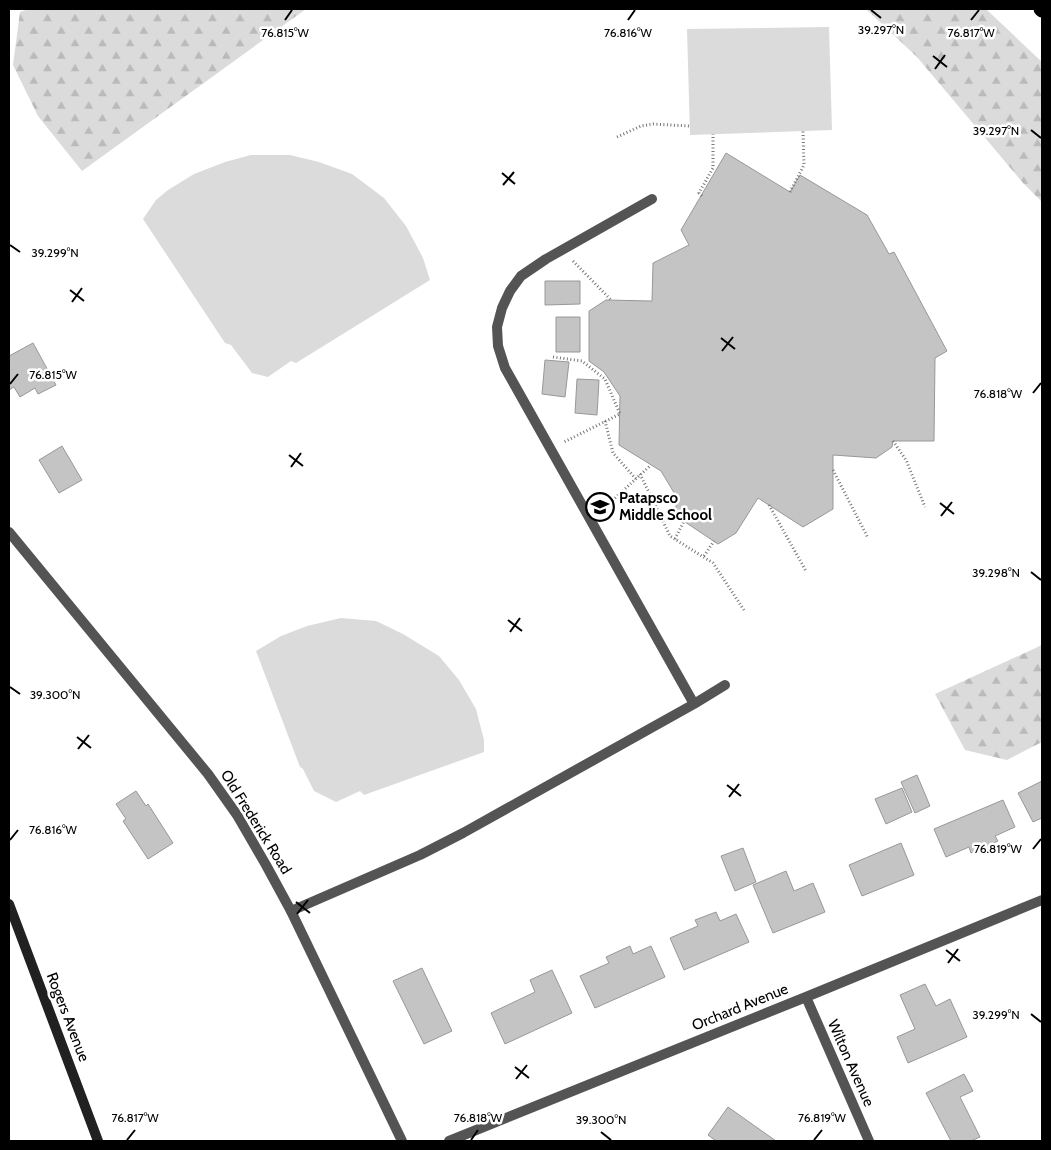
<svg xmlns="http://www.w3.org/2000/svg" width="1051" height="1150" font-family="Cabin,sans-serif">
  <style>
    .forest { fill: url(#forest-firs) }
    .garden { fill: #dbdbdb }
    .building { fill: #c4c4c4; stroke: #989898 }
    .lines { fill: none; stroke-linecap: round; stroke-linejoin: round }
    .path { stroke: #767676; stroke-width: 3; stroke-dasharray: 1 2.5; stroke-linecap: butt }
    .lane { stroke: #545454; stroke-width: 10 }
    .street { stroke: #545454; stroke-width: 10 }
    .secondary { stroke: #212121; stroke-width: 10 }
    .highway { stroke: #000; stroke-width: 15 }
    .ticks { fill: none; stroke: #000; stroke-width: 2 }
    .labels { text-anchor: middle; stroke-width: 5; stroke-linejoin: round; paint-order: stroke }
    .poi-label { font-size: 15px; font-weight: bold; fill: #000; stroke: #fff; text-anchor: start }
    .street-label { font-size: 15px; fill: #000; stroke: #fff }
    .ticks-label { font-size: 12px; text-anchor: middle; fill: #000; stroke: #fff; stroke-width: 5; stroke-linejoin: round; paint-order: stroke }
  </style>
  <defs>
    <pattern id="forest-firs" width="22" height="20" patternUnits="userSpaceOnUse" patternTransform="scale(1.25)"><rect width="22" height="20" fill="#dbdbdb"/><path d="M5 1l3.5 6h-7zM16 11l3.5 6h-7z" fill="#bababa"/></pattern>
  </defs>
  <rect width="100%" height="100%" fill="#fff"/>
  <path class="forest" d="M29,9H306L82,171L38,116L13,65L20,12Z
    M866,9H986L1042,62V202L1023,183L917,57Z
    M1042,645V742L1007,760L965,750L935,694Z"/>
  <path class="garden" d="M829,27L832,130L690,135L687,29Z
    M251,155H290L319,162L352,174L384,198L406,226L423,258L430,280L296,363L291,361L268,377L252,373L231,345L225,343L143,219L156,200L168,190L194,174L225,162Z
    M341,618L376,621L403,634L439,656L459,680L476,709L484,740V752L364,795L360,791L336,802L314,791L303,769L300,767L256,651L281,636L307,626Z"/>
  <path class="building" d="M726,153L790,192L800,175L867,215L889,254L894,252L947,351L935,358L934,441H893L892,447L876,458L833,455V509L803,527L758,498L736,533L718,544L676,516V496L661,471L619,445L620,396L604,372L589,361V311L606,300L652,301L653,263L689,245L681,230Z
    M545,281H580V304L545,305Z
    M556,317H580V352H556Z
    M33,343L56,385L38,394L35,388L20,397L14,387L9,390V356Z
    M545,360L569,362L565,397L542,394Z
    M577,379L599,380L597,415L575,413Z
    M62,446L82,480L59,493L39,460Z
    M917,775L930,806L915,813L901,782Z
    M1042,781V818L1033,822L1018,793Z
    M902,788L912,812L886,824L875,799Z
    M136,791L146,806L148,804L173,843L148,859L123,821L126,819L116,804Z
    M1003,800L1015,827L995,836L998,841L971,853L969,847L946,857L934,829Z
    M901,843L914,875L862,896L849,865Z
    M743,848L756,882L735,891L721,856Z
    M786,871L794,891L813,883L825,912L773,933L753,885Z
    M716,912L720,921L736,914L749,942L684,970L670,938L698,926L695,920Z
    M630,946L633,954L651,946L665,977L595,1008L580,976L609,963L606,957Z
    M422,968L452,1031L424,1044L393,981Z
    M552,970L572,1013L505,1044L491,1013L535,992L530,980Z
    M925,984L936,1006L950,999L967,1037L908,1063L897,1037L915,1029L900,995Z
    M964,1074L973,1091L960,1097L980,1137L971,1141H951L926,1093Z
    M728,1107L776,1141H716L708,1135Z"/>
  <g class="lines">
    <path class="path" d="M617,137L641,126L653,124L689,126
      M790,192L804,165L803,131
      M702,196L699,193L713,168V134
      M573,261L612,301
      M553,357L582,361L605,379L620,414L564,442
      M605,421L613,453L636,479
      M893,441L906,460L925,507
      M833,470L868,538
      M640,474L670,536L713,563L744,610
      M769,505L806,571
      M602,510L651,465
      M675,539L684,521
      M704,556L714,541"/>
    <path class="lane" d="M652,199L546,259L521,276L510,291L502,308L497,327L498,346L505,368L694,704
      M291,911L420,855L463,833L694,704L725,685"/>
    <path class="street" d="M9,532L208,774L237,815L266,865L291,911L402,1141
      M806,997L869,1141
      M449,1141L806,997L1042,900"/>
    <path class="secondary" d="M9,904L98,1141"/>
    <path class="highway" d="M1041,9L1042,10"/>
  </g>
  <path class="ticks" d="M871,10L881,18M285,20L292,10M628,20L635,10M971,20L979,10M933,56L947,67M935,69L945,55M1031,130L1041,138M502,173L515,184M503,185L514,172M10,245L20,252M70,290L84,301M72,302L82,288M721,338L735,349M722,351L733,337M10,384L18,374M1033,393L1041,383M289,455L303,466M291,467L301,453M940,503L954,514M941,516L952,502M1031,572L1041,580M508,620L522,631M510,632L520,618M10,687L20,694M77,737L91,748M78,749L89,735M727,785L741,796M729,797L739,784M10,840L18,830M1033,849L1041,839M296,902L310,913M297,914L308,900M946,950L960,961M948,963L958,949M1031,1014L1041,1022M515,1067L529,1078M516,1079L527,1065M601,1132L611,1140M127,1140L135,1130M471,1140L478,1130M814,1140L822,1130"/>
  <defs>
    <symbol id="school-ring" viewBox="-11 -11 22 22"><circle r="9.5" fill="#fff" stroke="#000" stroke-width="1.5"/><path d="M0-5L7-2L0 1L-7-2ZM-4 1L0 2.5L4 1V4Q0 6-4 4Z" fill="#000"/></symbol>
  </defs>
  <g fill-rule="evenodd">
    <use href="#school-ring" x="584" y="491" width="32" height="32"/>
  </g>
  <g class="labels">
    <g class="poi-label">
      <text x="619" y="503">Patapsco<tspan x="619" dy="17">Middle School</tspan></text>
    </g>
    <g class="street-label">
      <text transform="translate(256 822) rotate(58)" y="5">Old Frederick Road</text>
      <text transform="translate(740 1007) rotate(-22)" y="5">Orchard Avenue</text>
      <text transform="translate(68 1017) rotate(69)" y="5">Rogers Avenue</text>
      <text transform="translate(851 1063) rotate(66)" y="5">Wilton Avenue</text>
    </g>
  </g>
  <g class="ticks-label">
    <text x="881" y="34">39.297°N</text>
    <text x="285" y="37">76.815°W</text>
    <text x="628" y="37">76.816°W</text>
    <text x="971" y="37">76.817°W</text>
    <text x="996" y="135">39.297°N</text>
    <text x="55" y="257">39.299°N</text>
    <text x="53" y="379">76.815°W</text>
    <text x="998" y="398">76.818°W</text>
    <text x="996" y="577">39.298°N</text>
    <text x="55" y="699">39.300°N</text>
    <text x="53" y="834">76.816°W</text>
    <text x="998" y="853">76.819°W</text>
    <text x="996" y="1019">39.299°N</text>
    <text x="135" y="1122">76.817°W</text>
    <text x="478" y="1122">76.818°W</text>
    <text x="822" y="1122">76.819°W</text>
    <text x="601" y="1124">39.300°N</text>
  </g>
  <rect width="1051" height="1150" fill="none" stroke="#000000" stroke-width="20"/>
</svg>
